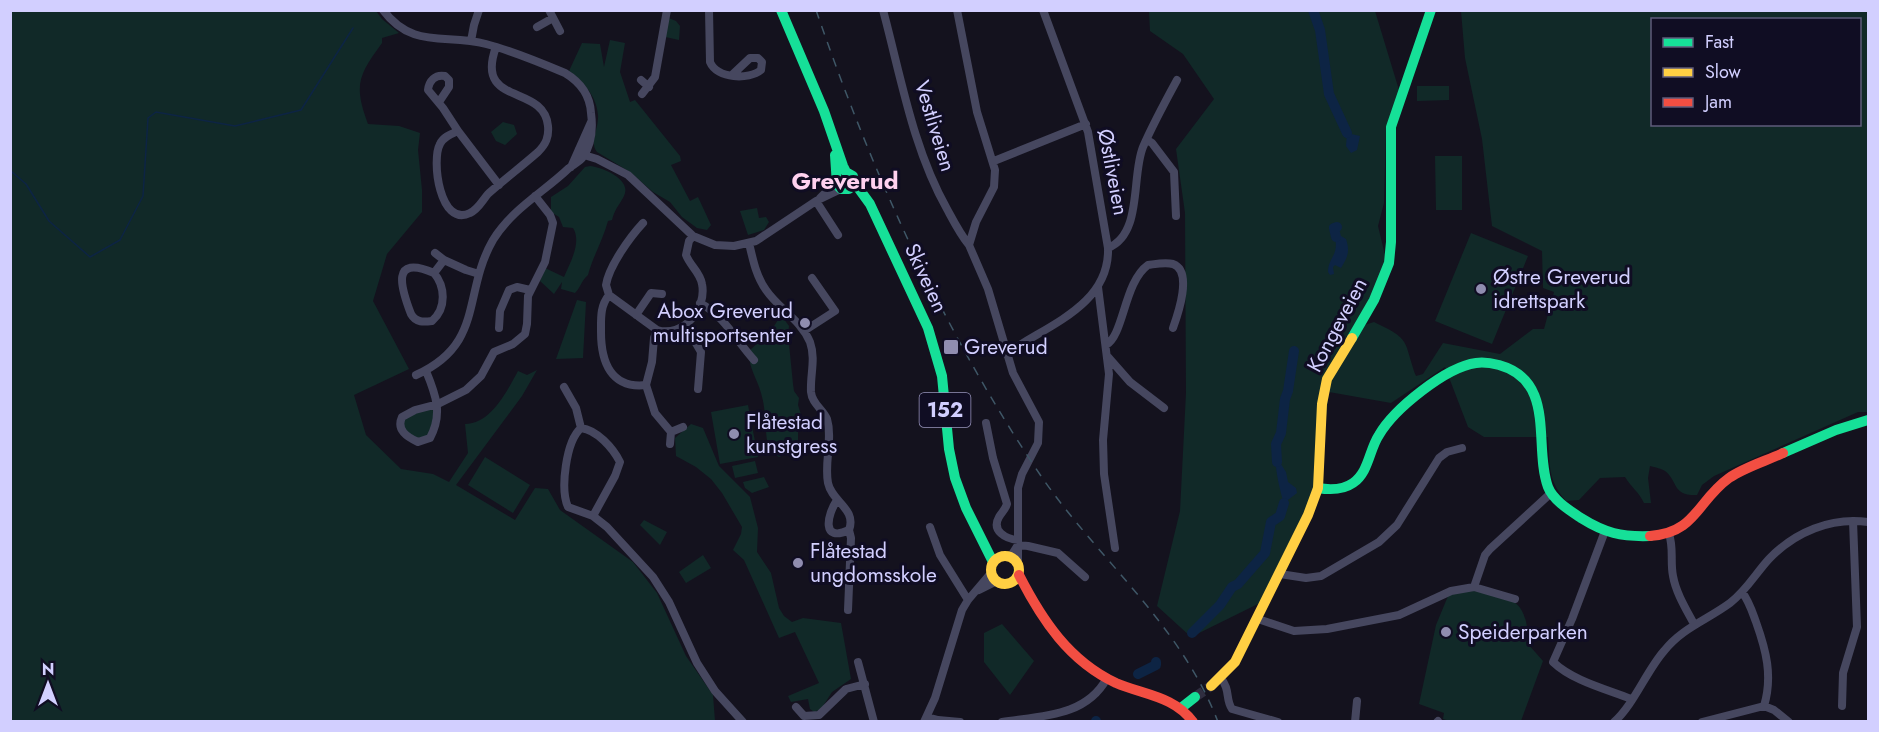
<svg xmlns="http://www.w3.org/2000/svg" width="1879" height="732" font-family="Jost,sans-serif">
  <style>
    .green { fill: #112928; fill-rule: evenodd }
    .water { fill: #0d2444 }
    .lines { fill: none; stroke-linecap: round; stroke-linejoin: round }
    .stream { stroke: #0d2444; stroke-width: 1.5 }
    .river { stroke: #0d2444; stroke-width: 10 }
    .secondary-tunnel { stroke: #302e40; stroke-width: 10; stroke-dasharray: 10 5; stroke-linecap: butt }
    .street { stroke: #46475f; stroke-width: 8 }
    .fast { stroke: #16e098; stroke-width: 10 }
    .slow { stroke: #ffcf43; stroke-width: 10 }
    .jam { stroke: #f24e42; stroke-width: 10 }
    .rail { stroke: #3f5767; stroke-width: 1.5; stroke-dasharray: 9 8; stroke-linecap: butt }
    .poi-dot { fill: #908db0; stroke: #100d23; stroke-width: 2 }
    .labels { text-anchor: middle; stroke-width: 6; stroke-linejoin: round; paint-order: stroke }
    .shield { fill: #100d23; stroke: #9895bd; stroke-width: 1.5 }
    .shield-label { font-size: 20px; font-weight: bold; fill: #d2cfff }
    .street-label { font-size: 21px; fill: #d2cfff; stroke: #100d23 }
    .poi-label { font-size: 21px; fill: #d2cfff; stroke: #100d23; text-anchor: start }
    .quarter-label { font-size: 24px; font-weight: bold; fill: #ffd1f0; stroke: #100d23 }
  </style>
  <rect width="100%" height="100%" fill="#14121e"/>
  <path class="green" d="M11,11H376L382,19L399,33L382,38V43C359,75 353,84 368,124L399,126L420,133L418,150L422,190V212L387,254L373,301L409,369L354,395L366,435L401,469L433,474L449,482L468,453L465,424C491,424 507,391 518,371L527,375L537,370L522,396L456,485L515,520L535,488L548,489L560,510L633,562L657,593L686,656L713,695L715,721H11Z
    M1149,11H1375L1399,90L1386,130L1384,203L1378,226L1386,259L1370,299L1355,328L1374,322C1412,340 1403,340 1416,376L1423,374L1443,343L1500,354L1533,329H1544L1554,292L1543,288L1542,251L1492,226L1482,139L1465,58L1461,11H1868V412H1858L1714,476L1702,485L1697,495C1672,496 1678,481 1665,471C1662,469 1655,467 1650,466L1648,478L1651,503H1644C1639,492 1631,487 1625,477L1600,478L1579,500L1566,501C1547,480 1550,463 1548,437H1484L1468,427L1445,367L1391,403L1329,392L1322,452V475L1266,600L1191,637L1157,606L1180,511L1186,393L1185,213L1176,149L1214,99L1183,54L1150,31ZM1652,20H1860V124H1652Z
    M666,17L676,21L680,26L679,40L661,36Z
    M610,40L625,43L620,72L630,102L635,100L680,156L681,161L671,165L690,201L698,197L711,225L707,230L697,228L682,217L670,202L653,192L630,172L597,152C589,143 599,128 598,115C597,97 583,81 569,71L582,43L600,44L604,67Z
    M1417,86H1449V100L1417,101Z
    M503,122L514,125L517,134L505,145L496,141L491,132Z
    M1435,156H1462V210H1436Z
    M590,166C601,167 629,178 625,193C623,201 615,207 612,220L608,221C603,240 593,256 588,275C581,281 581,287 575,293L561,289L562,282L554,294L540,281L545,268L564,277C570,263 582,242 573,228L563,227L559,217L551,212V197L568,186L585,167Z
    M757,208L759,218L766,217L769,222L764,230L748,235L740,211Z
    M1471,233L1528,256L1492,344L1435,321Z
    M577,300L586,302L583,358L556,359Z
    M781,315L789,326L788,334L793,384L794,391L799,398L798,405L803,421L798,428V449L779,457L769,450C764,432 767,412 761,393C757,378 748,367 749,351L771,331Z
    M748,405L758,457L720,464L711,412Z
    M428,407L438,414L430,438H407L402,417Z
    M691,424L703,428L719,466L750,497L758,528L757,552L771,573L779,608L784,616L792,622L803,618L841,623L851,679L832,692L821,709L814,712L810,709L808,699L791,702L788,696L819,683L795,632L779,638L744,560L733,550L741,534L742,527L722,493L711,479L696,467L676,456L675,438Z
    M485,457L530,485L513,513L468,485Z
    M755,461L758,473L735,478L732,466Z
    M764,477L769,487L752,493L745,488L743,482Z
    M644,520L667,532L660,545L640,525Z
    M703,555L711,568L686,583L679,572Z
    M1473,591C1514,595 1528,602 1528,644L1543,661L1521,721H1450L1443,719L1444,713L1419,704L1436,625L1448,596L1456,593Z
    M1002,624L1034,661L1010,695L984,662V633Z"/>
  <path class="water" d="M1347,133L1360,136L1357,150L1351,153L1346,146Z
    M1341,236L1346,239C1350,251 1348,257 1341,268L1335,265L1333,267L1334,274L1330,275L1328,272C1328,258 1339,255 1335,238Z
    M1279,461L1286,472L1288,482L1296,488L1297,493L1284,503C1281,495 1275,469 1276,462Z"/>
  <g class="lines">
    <path class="stream" d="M12,172L26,184L49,221L90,257L120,240L143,196L148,118L156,112L235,126L301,110L353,28"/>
    <path class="river" d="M1313,10L1320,30L1329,94L1347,133
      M1336,237L1334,228L1337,227
      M1277,462L1276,444L1281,433L1285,399L1288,391L1294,351
      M1192,633L1220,605L1232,587L1238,584L1265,553L1271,522L1280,516L1284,503
      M1138,674L1156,665V662
      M1096,722V721"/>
    <path class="secondary-tunnel" d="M1195,697L1211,686"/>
    <path class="street" d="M383,10C413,50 446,33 486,44C513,51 539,62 565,73C580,82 590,95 591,113C593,128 592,144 583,157C579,162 574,164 569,168C544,192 512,209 493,240C462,294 485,344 416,375
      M549,10L560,31
      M709,10L710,62C717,79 749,80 761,70L762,62L758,58H750L732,75
      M883,10C901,77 913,149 947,209C954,222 960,234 969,245
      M957,10L977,112L995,170L994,187L976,222L969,245L988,289L1013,373L1039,422L1038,443L1022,474L1018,488V563
      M537,27L553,18
      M471,41L474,25L479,10
      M641,80L649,87
      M642,94L655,77L667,10
      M439,102L449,87V80L445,76C435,74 429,81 428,90L443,108L458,131C451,134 443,137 440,144C431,160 440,228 470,213C479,209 483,199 489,193C505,179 522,166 538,152C546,144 549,137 548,126C544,83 474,107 496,47
      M458,131L499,185
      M1147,140L1152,143L1174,172L1176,216
      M579,149L584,155L597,159L628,175L693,236L715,245L734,246L756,241L816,201L841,189
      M994,161L1086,124
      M571,167L591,122
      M820,198L836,182
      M816,201L838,235
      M643,223C630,237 609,266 606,285L609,295L657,330C683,338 707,309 702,284C700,272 690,266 686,255L689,241L693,236
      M749,243C753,260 756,276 766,290C779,309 801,320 810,342C816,359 810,375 811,392C812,404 823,409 827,419C833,439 824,463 828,483C832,502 857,509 849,530C821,543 827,515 837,500
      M1108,248C1143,234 1131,176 1143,147C1153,124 1165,102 1177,80
      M435,253L444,260
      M434,273C390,254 401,288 411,314C416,323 424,322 432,321C447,308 445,286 434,273L444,260L466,270L479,274
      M1098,287L1109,374L1103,440L1104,474L1115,548
      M609,295C600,306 601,318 601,332C601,362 611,389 646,385
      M700,303C724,316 736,340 754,360
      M636,315L651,293L662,294
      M686,326L701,352L698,389
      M499,328L500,311L509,290L517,287L530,290
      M657,330L654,338L652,362L646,385L655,413L671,432
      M804,331L835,311L812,278
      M1106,345C1124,335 1124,282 1148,265C1156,264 1165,262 1173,264C1193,271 1178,314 1173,328
      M1006,354C1045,326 1110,306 1108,248L1088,132L1043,10
      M1108,357L1130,382L1164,408
      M426,371C436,395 443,414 430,438L418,442C407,437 396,430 402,417L415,410L438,404L466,390L481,376L494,352L513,344L525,334L527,324L528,296L545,262L553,223L550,215L535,196
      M564,387L576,408L581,428
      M986,423L993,458L1007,504C1005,510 1002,512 999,517C991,531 1006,539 1018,540
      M581,428C566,441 560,489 568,507L593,516L607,527L653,577L669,602L697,663L715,691L743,722
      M581,428C597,430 613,448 620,462L615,476L593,516
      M671,432L683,427
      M670,444L671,432
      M930,527L940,555L968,600
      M1605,531L1572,619L1553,662C1573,681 1606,689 1631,699
      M1669,534C1674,548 1670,562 1673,576C1676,593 1686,609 1694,624
      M1018,545L1028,546L1058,553L1085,577
      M1011,556L1018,545
      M1280,574L1306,578L1321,576L1379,542L1397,525L1439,458L1447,452L1462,448
      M1474,587L1515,599
      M979,590L997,581
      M1742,592C1749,601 1752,611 1756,622C1766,650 1773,676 1764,706
      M848,610L851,538L849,530
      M1258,619L1294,631L1327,629L1399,615L1451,591L1474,587L1485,555L1490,549L1551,493
      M858,662L874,722
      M1220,677C1231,690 1225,699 1232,709L1278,722
      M1842,706L1843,673L1857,627L1853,521
      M796,707L804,716L819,715L846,689L865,684
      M927,717L938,720L960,722
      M924,722L935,698L962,610L968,600L991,573
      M1002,722C1041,716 1086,717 1107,678
      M1355,722L1357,701
      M1437,722L1438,721
      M1614,722C1633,706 1647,670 1664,651C1682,628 1707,620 1730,603C1746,591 1756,573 1769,559C1795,532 1831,517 1868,522
      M1702,722L1764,706L1774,710L1789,722"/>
    <path class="fast" d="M781,10L824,111L843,166L846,172L853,176L854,182L870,204L928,328L942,376L949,449L955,478L966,508L993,562
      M835,155L837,185L841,189H849
      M1352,338L1374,300L1389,263L1391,242V127L1431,10
      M1783,453L1836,430L1868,420
      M1318,488C1330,490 1343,490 1353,483C1369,472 1369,450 1379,435C1394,409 1446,367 1476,363C1483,362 1491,363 1499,365C1557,381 1533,446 1548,487C1553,500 1569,510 1581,518C1605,533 1621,537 1650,536
      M1181,708L1195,697"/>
    <path class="slow" d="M991 570a14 14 0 1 1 28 0a14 14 0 1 1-28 0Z
      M1211,686L1235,662L1308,515L1318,488L1322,404L1327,379L1352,338"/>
    <path class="jam" d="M1650,536C1696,533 1697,501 1729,478C1745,467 1766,461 1783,453
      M1019,575C1042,620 1069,661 1116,683C1144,695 1174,696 1193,722"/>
    <path class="rail" d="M816,10C872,173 944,333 1041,476C1098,559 1181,625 1218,722"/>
  </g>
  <g class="poi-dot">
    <circle cx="1481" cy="289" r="6"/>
    <circle cx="805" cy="323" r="6"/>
    <rect x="943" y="339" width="16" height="16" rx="3"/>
    <circle cx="734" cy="434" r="6"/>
    <circle cx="798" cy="563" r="6"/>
    <circle cx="1446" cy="632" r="6"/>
  </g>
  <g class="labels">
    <rect class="shield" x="919.5" y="393" width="51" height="34" rx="4.5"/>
    <g class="shield-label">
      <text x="945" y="417">152</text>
    </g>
    <g class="street-label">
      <text transform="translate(935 126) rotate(73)" y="7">Vestliveien</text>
      <text transform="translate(1113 172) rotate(79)" y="7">Østliveien</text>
      <text transform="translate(926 278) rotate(65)" y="7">Skiveien</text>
      <text transform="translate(1337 325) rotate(-62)" y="7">Kongeveien</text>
    </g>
    <g class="poi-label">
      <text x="1493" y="284">Østre Greverud<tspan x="1493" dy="24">idrettspark</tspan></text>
      <text x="793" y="318" text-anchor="end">Abox Greverud<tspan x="793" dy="24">multisportsenter</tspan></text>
      <text x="964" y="354">Greverud</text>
      <text x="746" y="429">Flåtestad<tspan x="746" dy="24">kunstgress</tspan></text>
      <text x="810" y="558">Flåtestad<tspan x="810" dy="24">ungdomsskole</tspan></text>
      <text x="1458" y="639">Speiderparken</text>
    </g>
    <g class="quarter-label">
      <text x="845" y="189">Greverud</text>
    </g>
  </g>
  <rect width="1879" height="732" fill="none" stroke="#d2cfff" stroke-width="24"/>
  <rect x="1651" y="18" width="210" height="108" fill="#100d23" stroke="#5e5b7b" stroke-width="1.5"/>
  <rect x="1663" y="38" width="30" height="9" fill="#16e098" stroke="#5e5b7b" stroke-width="1.5"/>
  <text x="1705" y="48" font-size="18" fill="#d2cfff">Fast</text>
  <rect x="1663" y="68" width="30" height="9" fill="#ffcf43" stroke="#5e5b7b" stroke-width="1.5"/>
  <text x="1705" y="78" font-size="18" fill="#d2cfff">Slow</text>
  <rect x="1663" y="98" width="30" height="9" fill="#f24e42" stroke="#5e5b7b" stroke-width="1.5"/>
  <text x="1705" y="108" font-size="18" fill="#d2cfff">Jam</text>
  <g transform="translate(48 684)" stroke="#100d23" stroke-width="4.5" paint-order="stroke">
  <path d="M0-4.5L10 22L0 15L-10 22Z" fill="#d2cfff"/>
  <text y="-9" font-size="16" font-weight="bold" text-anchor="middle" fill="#d2cfff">N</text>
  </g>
</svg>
